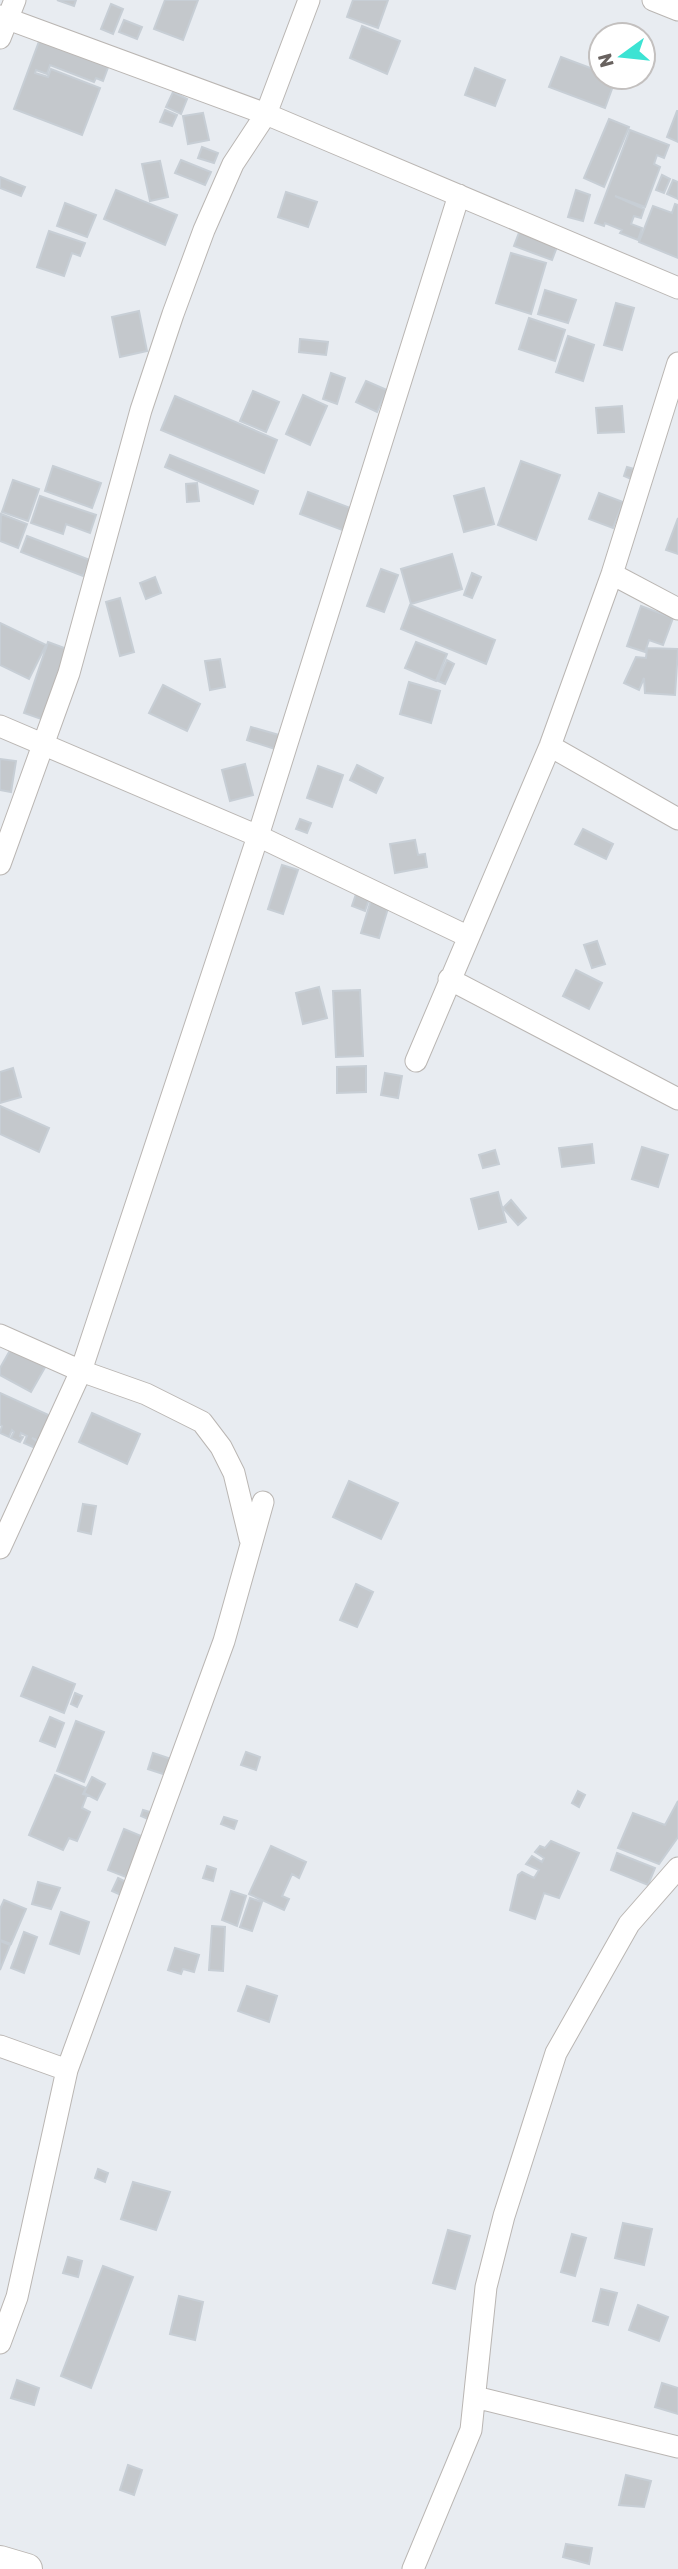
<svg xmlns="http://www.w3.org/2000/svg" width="678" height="2569" font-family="Rubik,sans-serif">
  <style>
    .building { fill: #c4c8cc; stroke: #c7ced5; stroke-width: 2 }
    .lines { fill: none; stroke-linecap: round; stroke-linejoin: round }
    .street-casing { stroke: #bab6b3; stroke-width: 23 }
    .secondary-casing { stroke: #bab6b2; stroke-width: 32 }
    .street { stroke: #fff; stroke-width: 21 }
    .secondary { stroke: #fff; stroke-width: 30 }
  </style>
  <rect width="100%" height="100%" fill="#e8ecf1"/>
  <path class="building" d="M57,0H76L74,6Z
    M165,0H198L183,40L154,29Z
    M353,0H388L378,28L347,17Z
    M111,4L123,9L113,34L101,29Z
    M124,20L142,27L137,39L119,32Z
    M362,26L400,41L387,74L350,58Z
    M41,36L110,62L103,81L96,78L94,82L50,65L47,74L36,70L35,73L48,77L51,69L100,88L82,135L14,109Z
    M561,57L601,72V77L616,78L605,108L549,87Z
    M475,68L505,80L495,106L465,95Z
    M173,92L187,99L181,114L166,107Z
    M165,110L177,115L172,126L160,122Z
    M677,111H678V142L667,137Z
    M203,113L209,140L188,144L183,116Z
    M609,119L629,127L604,187L584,178Z
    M630,130L669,145L664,158L657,155L654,164L660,167L645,207L615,196L644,209L641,218L634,216L631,224L642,228L638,240L620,233L622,230L605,223L604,226L595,223Z
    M202,147L218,153L214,163L198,158Z
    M181,160L211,172L205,185L175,173Z
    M160,161L168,197L150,201L142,164Z
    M662,175L670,179L664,193L656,190Z
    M0,177L25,187L21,196L0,188Z
    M673,180L678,182V199L667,194Z
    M116,190L177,215L165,245L104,219Z
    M576,190L590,195L583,221L568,217Z
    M286,192L317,202L308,227L278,217Z
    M65,203L96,215L87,237L57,226Z
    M675,204L678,205V258L639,242L653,206L672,213Z
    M520,230L558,244L552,260L514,246Z
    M49,231L85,243L80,256L72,253L64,276L37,267Z
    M511,253L546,263L531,314L496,303Z
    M545,290L576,300L568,323L538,314Z
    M616,303L634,308L622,350L604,345Z
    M139,311L147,351L120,357L112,317Z
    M529,318L565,330L555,361L519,349Z
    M568,336L594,345L583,381L556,372Z
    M300,339L328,342L326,355L299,352Z
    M331,373L345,378L337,404L323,399Z
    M366,381L387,390L377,412L356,402Z
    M253,391L279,402L266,432L240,421Z
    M303,395L327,406L310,445L286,434Z
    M175,396L277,440L264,473L161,430Z
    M622,406L624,432L598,433L596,408Z
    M170,455L258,491L253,504L165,467Z
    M521,461L560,475L536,540L498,525Z
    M53,466L101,483L92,508L45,491Z
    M627,467L634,469L631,479L624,476Z
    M13,480L39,489L28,521L2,512Z
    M197,483L199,501L187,502L186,484Z
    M484,488L494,524L464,532L454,496Z
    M308,492L353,509L345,531L300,514Z
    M599,493L623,502L613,528L589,519Z
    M40,496L96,515L90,533L66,524L63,534L31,523Z
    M1,514L27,524L18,548L0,541Z
    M678,518V554L666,550Z
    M27,536L90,560L83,576L21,552Z
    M452,554L462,589L411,604L401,569Z
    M381,569L398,575L384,612L367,606Z
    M472,573L481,577L472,598L464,595Z
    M155,577L161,593L146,599L140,583Z
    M120,598L134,652L120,656L106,602Z
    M410,605L495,640L486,664L401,629Z
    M641,606L673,618L663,645L649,640L645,652L627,646Z
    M0,623L46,645L29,679L0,665Z
    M48,642L70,650L47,721L24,713Z
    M416,642L447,654L436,681L405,668Z
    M647,648L678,649L675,695L645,693L644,678L639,690L624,683L636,657L646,658Z
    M220,659L225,687L210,690L205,661Z
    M447,660L454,664L445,684L438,681Z
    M409,682L440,691L431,723L400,714Z
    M163,685L200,704L187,731L149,713Z
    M251,727L279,735L275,749L247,740Z
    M0,759L16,761L11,792L0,790Z
    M245,764L253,795L230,801L222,770Z
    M357,765L383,778L376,793L350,780Z
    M318,766L343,775L332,807L307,798Z
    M300,819L311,823L307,833L296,829Z
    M583,829L613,844L606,859L575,844Z
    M415,840L418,855L425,854L427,867L395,873L390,844Z
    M282,865L298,870L283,914L268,909Z
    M356,894L369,899L365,911L352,906Z
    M371,900L389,905L379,938L361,933Z
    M597,941L605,964L592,968L584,945Z
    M576,970L602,983L589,1009L563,996Z
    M319,987L327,1018L303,1024L296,993Z
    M360,990L363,1056L336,1057L333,991Z
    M366,1066V1092L337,1093V1067Z
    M13,1068L21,1097L0,1103V1072Z
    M385,1073L402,1076L398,1098L381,1095Z
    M0,1106L49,1128L39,1152L0,1134Z
    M592,1144L594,1163L562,1167L559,1148Z
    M642,1147L668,1155L658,1187L632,1179Z
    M495,1150L499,1164L483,1168L479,1155Z
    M498,1192L506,1222L479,1229L471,1199Z
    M511,1200L526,1218L518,1225L503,1208Z
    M13,1345L47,1364L31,1392L0,1375V1368Z
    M0,1393L55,1418L44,1443L32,1438L38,1442L35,1448L24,1443L27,1436L21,1433L20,1436L23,1437L20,1442L11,1438L14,1432L12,1430L9,1437L0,1433L2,1426L0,1425Z
    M92,1413L140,1434L127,1464L79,1442Z
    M349,1481L398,1503L381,1539L333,1517Z
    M83,1504L96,1506L91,1534L78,1531Z
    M356,1584L373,1592L357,1627L340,1620Z
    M33,1667L75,1684L64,1713L21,1696Z
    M75,1693L82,1696L77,1707L71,1704Z
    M50,1717L64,1723L55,1747L40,1741Z
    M76,1721L104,1732L84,1782L57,1771Z
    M246,1752L260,1757L256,1770L241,1765Z
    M153,1753L171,1759L166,1775L148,1769Z
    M55,1775L86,1788L83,1794L87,1795L82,1808L90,1812L77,1841L69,1838L63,1850L29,1835Z
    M92,1777L105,1784L97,1800L84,1793Z
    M578,1791L585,1795L579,1807L572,1803Z
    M678,1801V1837L659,1864L618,1848L633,1813L665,1825Z
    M143,1810L153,1813L150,1820L141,1816Z
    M224,1817L237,1821L234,1829L221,1824Z
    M124,1829L146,1838L131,1879L108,1870Z
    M551,1841L579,1853L559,1898L544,1893L535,1919L510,1910L518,1875L522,1872L534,1878L539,1870L526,1864L532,1856L542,1862L544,1858L535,1852L540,1846L545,1848Z
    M271,1846L306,1862L299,1878L292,1874L282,1896L289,1899L284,1910L249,1894Z
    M617,1853L655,1868L648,1885L611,1870Z
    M207,1866L216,1869L213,1881L203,1878Z
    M118,1878L128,1883L123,1896L112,1891Z
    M38,1882L60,1888L51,1909L32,1904Z
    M231,1891L246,1896L237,1926L222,1920Z
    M250,1898L262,1902L252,1931L240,1927Z
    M4,1900L26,1909L11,1944L0,1940V1909Z
    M61,1912L89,1922L79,1954L50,1944Z
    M212,1926L225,1927L223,1971L209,1970Z
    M24,1932L37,1937L24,1973L11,1968Z
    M0,1941L10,1945L0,1970Z
    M175,1948L199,1955L194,1972L183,1969L181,1974L168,1970Z
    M247,1986L277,1996L269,2022L238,2011Z
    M98,2169L108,2173L105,2182L95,2178Z
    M133,2182L170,2192L156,2230L121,2219Z
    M623,2223L652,2229L644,2265L615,2258Z
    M448,2230L470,2236L455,2289L433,2283Z
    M572,2234L586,2238L575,2276L561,2272Z
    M68,2257L82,2261L78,2277L63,2273Z
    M103,2266L133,2277L91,2388L61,2376Z
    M601,2289L617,2293L608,2325L593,2321Z
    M179,2296L203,2302L195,2340L170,2334Z
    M638,2305L668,2317L659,2341L629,2330Z
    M17,2380L39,2388L34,2405L11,2398Z
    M662,2383L678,2388V2414L655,2407Z
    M128,2465L142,2470L134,2495L120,2490Z
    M626,2475L651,2481L644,2507L619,2505Z
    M566,2544L592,2548L589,2564L563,2557Z"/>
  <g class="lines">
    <defs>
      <path id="street" d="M653,0L678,10
        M0,16L266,114L678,288
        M0,38L15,0
        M612,574L678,609
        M0,726L258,836L467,936
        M550,746L678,819
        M0,864L69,673L141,410L173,314L204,230L233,164L266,114L309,0
        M449,979L678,1099
        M416,1061L550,746L612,574L678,363
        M0,1335L81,1371L146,1394L202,1422L221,1447L234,1473L250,1539
        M0,1548L81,1371L258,836L459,195
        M0,2046L67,2070
        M0,2343L17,2297L67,2070L224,1641L263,1502
        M475,2397L678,2447
        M413,2569L471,2430L486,2287L504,2216L556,2053L629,1924L678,1868"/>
      <path id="secondary" d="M0,2561L27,2569"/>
    </defs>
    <use href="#street" class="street-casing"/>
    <use href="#secondary" class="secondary-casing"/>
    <use href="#street" class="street"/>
    <use href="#secondary" class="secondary"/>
  </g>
  <g transform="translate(622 56) rotate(255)"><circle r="33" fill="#ffffff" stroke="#c3c0bf" stroke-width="2"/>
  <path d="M0-5L12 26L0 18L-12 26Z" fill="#3ce3d3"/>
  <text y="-10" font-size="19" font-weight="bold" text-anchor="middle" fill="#68625f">N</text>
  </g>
</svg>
